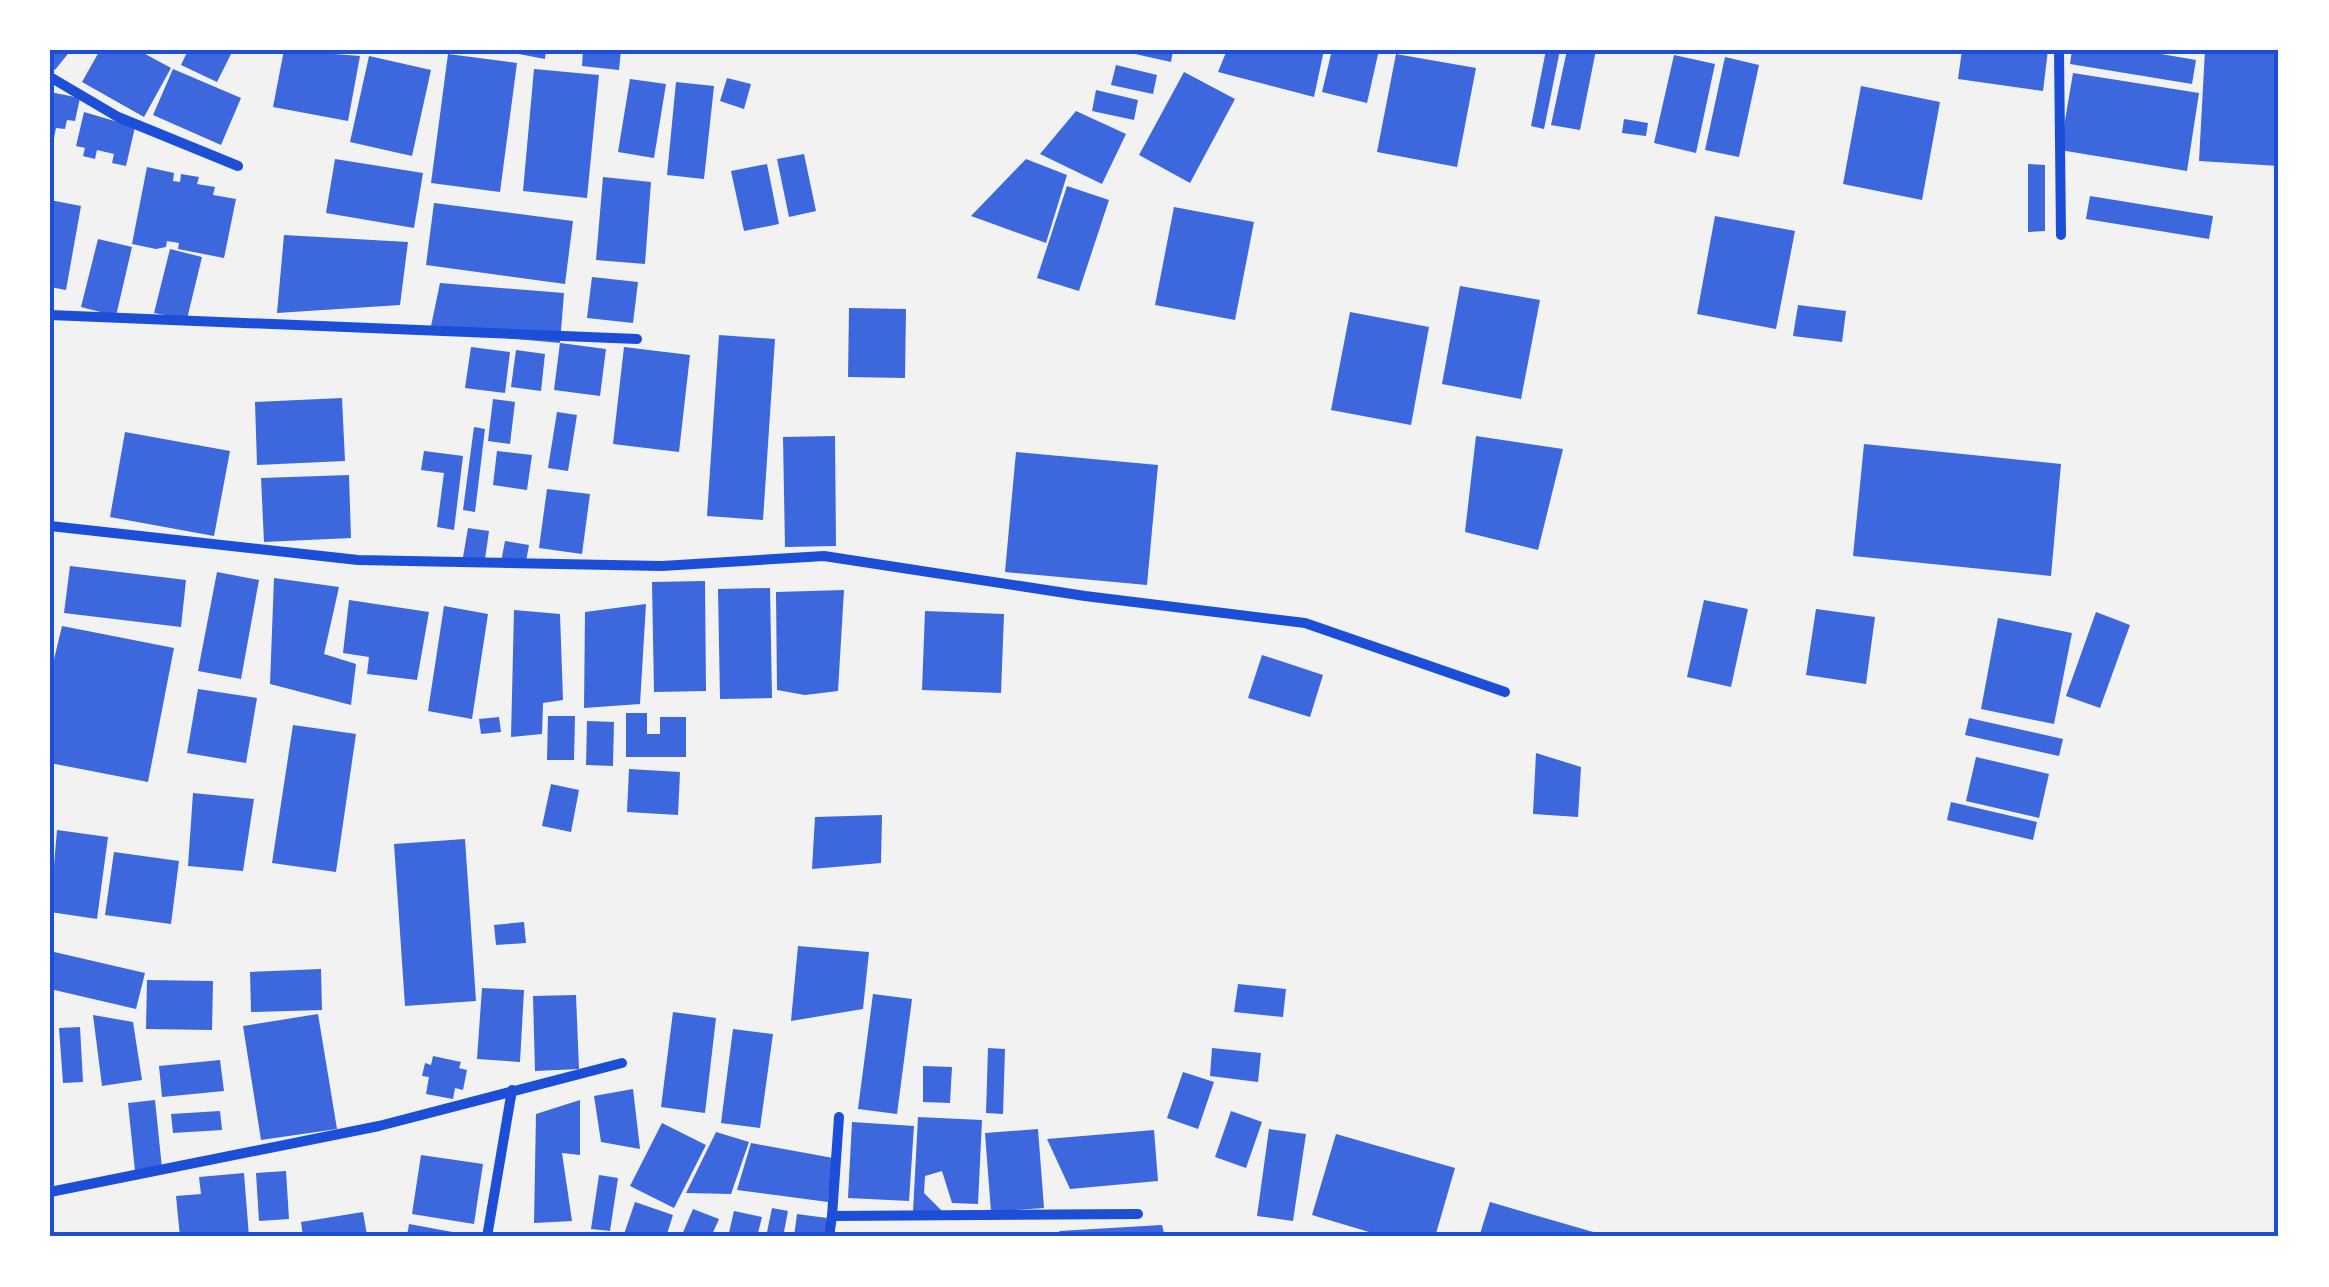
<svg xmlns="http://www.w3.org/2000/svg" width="2329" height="1287" font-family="'Asap Condensed',sans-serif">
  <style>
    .building { fill: #3d67dc }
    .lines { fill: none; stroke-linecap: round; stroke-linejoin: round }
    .minor { stroke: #1d4ed8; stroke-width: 10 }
    .neatline { fill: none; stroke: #1d4ed8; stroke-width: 4 }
  </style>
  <rect width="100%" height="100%" fill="#f2f2f2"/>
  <path class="building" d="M50,50H71L55,70L50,66Z
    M100,50H138L171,68L144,117L82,82Z
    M188,50H233L217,82L181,65Z
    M284,50L360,56L348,121L273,107Z
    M498,50H546L545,59Z
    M583,50H621L619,70L582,66Z
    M1117,50H1173L1171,62Z
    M1227,50H1324L1314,97L1218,72Z
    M1332,50H1379L1367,103L1322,92Z
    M1546,50H1560L1544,129L1531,126Z
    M1567,50H1596L1580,130L1551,125Z
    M1962,50H2048L2043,91L1958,79Z
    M2072,50H2138L2196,60L2192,84L2070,64Z
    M2205,50H2279V166L2199,161Z
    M448,54L517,63L500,192L431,183Z
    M1396,54L1476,68L1457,167L1377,152Z
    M1674,55L1715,64L1696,153L1654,143Z
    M369,56L431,70L412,156L350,142Z
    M1725,57L1759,65L1739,157L1705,150Z
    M1116,65L1157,75L1153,94L1111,85Z
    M173,69L241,98L221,145L153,115Z
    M534,69L599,75L587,198L523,191Z
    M1184,72L1235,99L1190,183L1139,155Z
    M2073,73L2199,93L2187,171L2060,150Z
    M727,78L751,84L744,109L720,101Z
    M630,79L666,84L654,158L618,152Z
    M676,82L714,86L704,179L667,175Z
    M1861,86L1940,102L1922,200L1843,184Z
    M1096,90L1138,100L1134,120L1092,111Z
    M50,92L80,98L75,121L67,120L65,129L56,128L52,148Z
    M1076,111L1126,134L1102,184L1040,154Z
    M84,112L135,127L126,166L112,163L114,154L97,150L95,159L83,156L85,148L76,146Z
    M1624,119L1648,123L1646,136L1622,133Z
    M804,154L816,211L789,217L777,159Z
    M335,159L423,173L414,228L326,213Z
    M1026,159L1067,175L1046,243L971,216Z
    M767,164L779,224L744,231L731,171Z
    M2028,164L2045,165V231L2028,232Z
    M147,167L174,173L173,181L180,182L181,174L199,177L197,184L215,187L213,195L236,199L224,258L178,249L179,243L167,241L166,247L156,249L132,244Z
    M603,177L651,182L645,264L596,260Z
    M1067,186L1109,200L1079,291L1037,278Z
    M2090,196L2213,216L2209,239L2086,219Z
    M50,200L81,206L66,290L50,287Z
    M434,203L573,221L565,284L426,265Z
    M1174,207L1254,222L1235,320L1155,305Z
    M1715,216L1795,231L1776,329L1697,314Z
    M284,235L408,242L400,305L277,313Z
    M98,239L132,247L116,316L81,307Z
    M170,249L202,257L187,319L154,313Z
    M592,277L638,282L633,323L587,318Z
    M440,283L564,293L560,343L430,331Z
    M1460,286L1540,300L1521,399L1442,384Z
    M1798,305L1846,311L1842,342L1793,336Z
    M849,308L906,309L905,378L848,377Z
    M1350,312L1429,327L1411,425L1331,410Z
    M719,335L775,339L763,520L707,516Z
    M560,343L606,349L600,396L554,390Z
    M471,347L510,352L505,393L465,388Z
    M624,347L690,355L679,452L613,444Z
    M516,350L545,354L541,391L511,387Z
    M342,398L345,461L257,465L255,402Z
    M493,399L515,402L510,444L488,441Z
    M557,412L577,415L568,471L548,468Z
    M474,427L485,429L475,512L463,510Z
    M125,432L230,451L214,536L110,517Z
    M835,436L836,546L785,547L783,437Z
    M1476,436L1563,449L1538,550L1465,532Z
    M1864,444L2061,464L2051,576L1853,556Z
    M424,451L463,456L454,530L437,527L444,473L421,470Z
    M497,451L532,455L527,490L493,485Z
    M1016,452L1158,465L1147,585L1005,572Z
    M349,475L351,538L264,542L261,478Z
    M547,489L590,494L582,554L539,548Z
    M468,528L489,531L484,566L462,563Z
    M505,541L529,545L525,567L501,562Z
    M70,566L186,580L181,627L64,613Z
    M217,572L259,580L241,679L198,671Z
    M274,578L339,587L324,654L356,664L351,705L270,684Z
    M705,581L706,691L654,692L652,582Z
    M770,588L772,698L720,699L718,589Z
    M844,590L838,691L805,695L777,690L776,592Z
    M349,600L429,612L417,680L367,674L369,657L343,653Z
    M1704,600L1748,609L1731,687L1687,677Z
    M646,604L640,704L584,708L585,612Z
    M444,606L488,614L472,719L428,711Z
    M1816,609L1875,617L1866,684L1806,675Z
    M514,610L560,614L563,700L543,703L542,734L511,737Z
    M925,611L1004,614L1001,693L922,690Z
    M2096,612L2130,625L2100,708L2066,696Z
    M1998,618L2072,633L2054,724L1981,709Z
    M62,626L174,648L148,782L50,763V676Z
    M1262,655L1323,675L1310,717L1248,698Z
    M198,689L257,698L246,763L187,753Z
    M626,713H647V734H660V717H686V757H626Z
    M548,716H575L574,760H547Z
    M499,717L501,732L481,734L479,719Z
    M1969,718L2063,739L2059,756L1965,735Z
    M587,721L614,722L613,766L586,765Z
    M293,725L356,734L336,872L272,863Z
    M1536,753L1581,767L1578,817L1533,814Z
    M1976,757L2049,774L2039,818L1966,801Z
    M629,769L680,772L678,815L627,812Z
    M551,784L579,790L571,832L542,826Z
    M193,793L254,799L243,871L188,866Z
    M1951,802L2037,822L2033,840L1947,820Z
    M882,815L881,863L812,869L815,817Z
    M57,830L108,837L97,919L50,912Z
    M465,839L476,1001L405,1006L394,844Z
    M114,852L179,861L171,924L105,915Z
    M524,922L526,943L496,945L494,925Z
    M798,946L869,952L863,1009L791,1021Z
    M50,951L145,973L136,1009L50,989Z
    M321,969L322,1010L251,1012L250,972Z
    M147,980L213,981L212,1030L146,1029Z
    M1238,984L1286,989L1283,1017L1234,1012Z
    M482,988L524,990L520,1062L477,1059Z
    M873,994L912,999L897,1114L858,1109Z
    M576,995L579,1069L535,1071L533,996Z
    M673,1012L716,1018L705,1113L661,1107Z
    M318,1014L337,1129L261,1140L243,1026Z
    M93,1015L133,1022L142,1080L102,1086Z
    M80,1027L83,1082L63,1083L59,1028Z
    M733,1029L773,1034L760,1128L721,1123Z
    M988,1048L1005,1049L1003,1114L986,1113Z
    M1212,1048L1261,1053L1258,1082L1210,1076Z
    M433,1056L461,1062L459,1068L467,1070L463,1090L455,1088L453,1099L426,1094L429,1077L422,1076L425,1063L431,1065Z
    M220,1060L224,1091L162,1097L159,1066Z
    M923,1066L952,1067L950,1103L923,1102Z
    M1183,1072L1214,1082L1198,1129L1167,1118Z
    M633,1089L640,1149L601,1142L594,1096Z
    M155,1100L162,1168L135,1171L128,1103Z
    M580,1100V1155L562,1153L572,1221L534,1223L536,1114Z
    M220,1111L222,1130L173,1133L171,1114Z
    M1231,1111L1262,1122L1246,1168L1215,1157Z
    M918,1117L982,1120L978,1204L952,1203L942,1171L925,1176L924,1193L945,1214L913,1212Z
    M852,1122L914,1126L909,1201L848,1198Z
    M662,1123L706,1145L674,1208L630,1186Z
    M1038,1129L1044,1208L991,1212L985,1133Z
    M1269,1129L1306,1134L1293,1221L1257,1216Z
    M1154,1130L1158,1181L1070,1189L1047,1139Z
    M716,1132L749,1142L731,1194L686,1193Z
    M1336,1134L1455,1168L1435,1237H1386L1312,1215Z
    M751,1143L833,1158L828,1202L737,1190Z
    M421,1155L483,1164L474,1224L412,1214Z
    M286,1171L289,1219L259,1221L256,1173Z
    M244,1173L249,1237H180L176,1196L201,1194L199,1177Z
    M599,1175L618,1178L610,1231L591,1229Z
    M635,1202L673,1215L666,1237H623Z
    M1490,1202L1607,1236V1237H1479Z
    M772,1208L788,1211L783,1237H766Z
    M693,1209L719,1219L711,1237H681Z
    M734,1211L762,1217L757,1237H728Z
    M363,1212L367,1235L303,1237L301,1222Z
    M797,1214L827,1218L825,1237H794Z
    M409,1224L469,1235V1237H407Z
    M1162,1225L1165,1237H1062L1059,1231Z"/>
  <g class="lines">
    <path class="minor" d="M2059,50L2061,235
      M50,77L118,117L238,166
      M50,315L637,339
      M50,526L358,560L662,566L824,556L1085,596L1305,623L1505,692
      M50,1192L379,1126L622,1063
      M832,1216L839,1117
      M487,1237L512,1090
      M829,1237L832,1216L1138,1214"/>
  </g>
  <rect width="2329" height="1287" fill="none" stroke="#ffffff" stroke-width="105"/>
  <rect x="52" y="52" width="2224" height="1182" class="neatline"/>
</svg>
